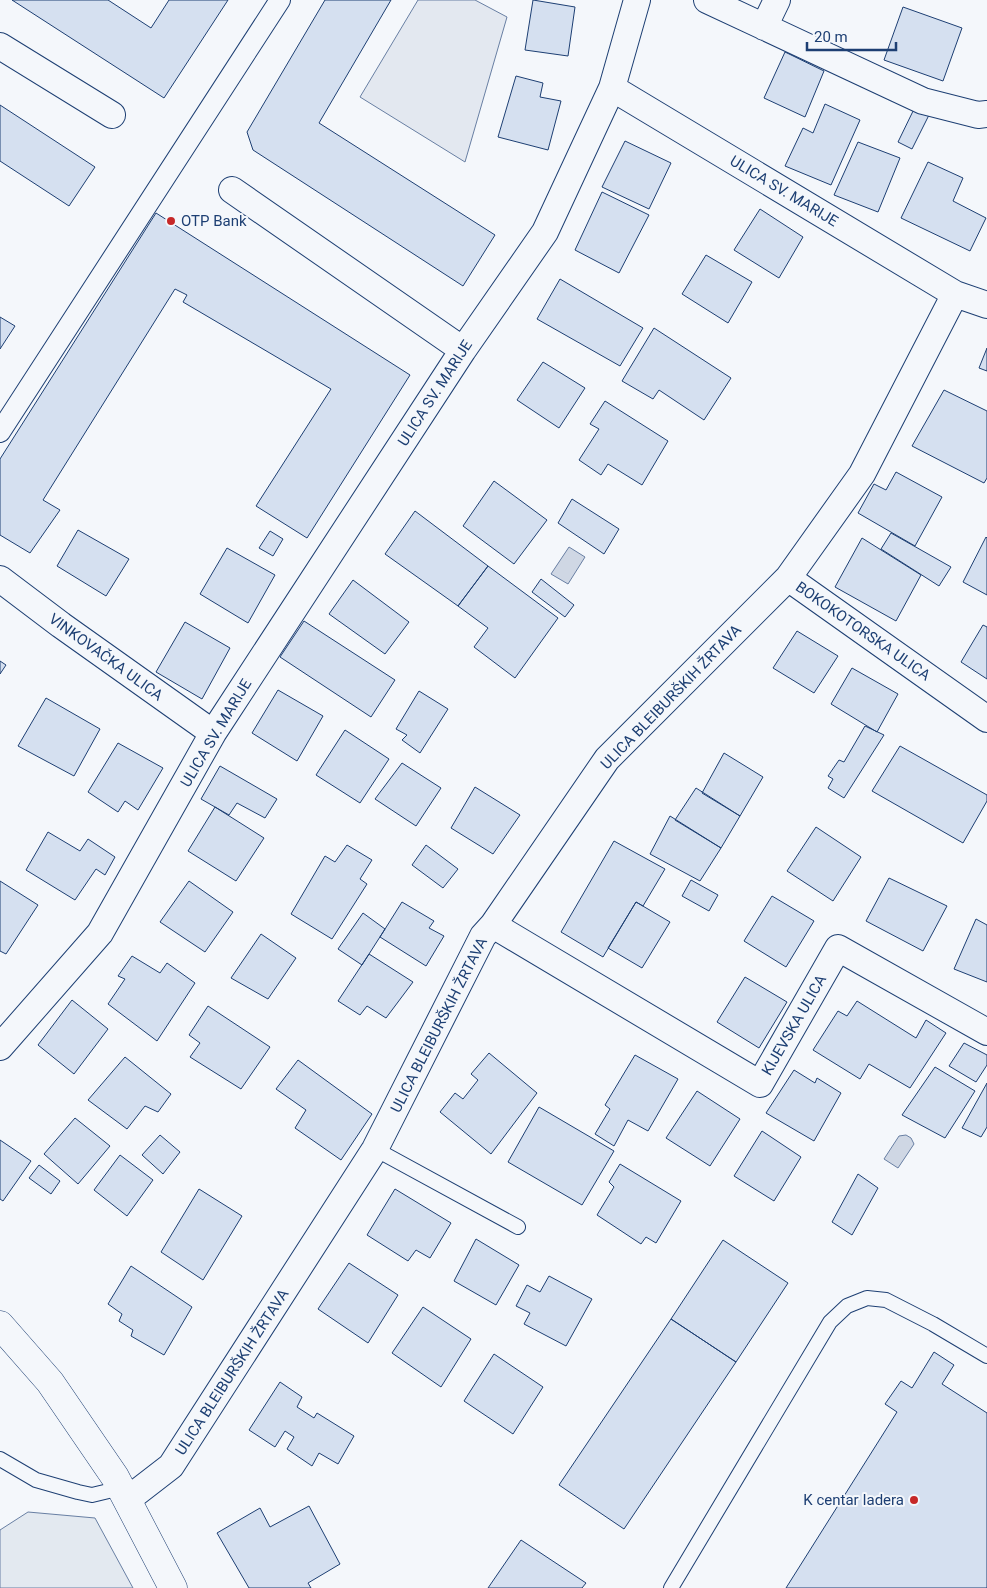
<svg xmlns="http://www.w3.org/2000/svg" width="987" height="1588" font-family="Roboto,sans-serif">
  <style>
    .green { fill: #e3e9f0; stroke: #687fa3 }
    .parking { fill: #e3e8f0; stroke: #687fa3 }
    .water { fill: #cfd7e4; stroke: #687fa3 }
    .building { fill: #d5e0f0; stroke: #1d3f73 }
    .lines { fill: none; stroke-linecap: round; stroke-linejoin: round }
    .service-casing { stroke: #1d3f73; stroke-width: 16 }
    .pedestrian-casing { stroke: #1d3f73; stroke-width: 22 }
    .minor-casing { stroke: #1d3f73; stroke-width: 28 }
    .tertiary-casing { stroke: #1d3f73; stroke-width: 29 }
    .service { stroke: #f4f7fb; stroke-width: 14 }
    .pedestrian { stroke: #f4f7fb; stroke-width: 20 }
    .minor { stroke: #f4f7fb; stroke-width: 26 }
    .tertiary { stroke: #f4f7fb; stroke-width: 28 }
    .poi-dot { fill: #c62828; stroke: #f4f7fb; stroke-width: 2 }
    .labels { text-anchor: middle; stroke-width: 4; stroke-linejoin: round; paint-order: stroke }
    .street-label { font-size: 15px; fill: #1d3f73; stroke: #f4f7fb }
    .poi-label { font-size: 15px; fill: #1d3f73; stroke: #f4f7fb; text-anchor: start }
  </style>
  <rect width="100%" height="100%" fill="#f4f7fb"/>
  <path class="green" d="M28,1512L95,1518L133,1588H0V1530Z"/>
  <path class="parking" d="M418,0H475L507,17L465,162L360,97Z"/>
  <path class="water" d="M569,547L585,557L568,584L551,574Z
    M906,1135L911,1138L914,1144L898,1168L884,1159L899,1136Z"/>
  <path class="building" d="M12,0H108L151,28L169,0H228L164,98Z
    M325,0H391L319,123L495,235L463,286L253,150L247,132Z
    M533,0L575,7L568,56L525,50Z
    M903,7L962,28L943,81L884,60Z
    M785,52L824,71L805,117L764,98Z
    M516,76L543,83L540,97L561,101L548,150L498,137Z
    M825,104L860,120L831,185L785,166L803,128L813,133Z
    M0,105L95,167L69,206L0,161Z
    M915,107L929,115L912,149L898,142Z
    M625,141L671,163L649,209L602,187Z
    M858,142L900,158L878,212L834,195Z
    M928,162L963,178L953,201L986,218L970,251L901,218Z
    M602,192L649,215L619,273L575,250Z
    M760,209L803,237L779,278L734,250Z
    M156,213L410,375L307,538L256,506L331,389L183,302L187,295L175,289L43,500L60,510L30,553L0,535V459Z
    M706,255L752,282L728,323L682,294Z
    M560,279L643,328L620,366L537,319Z
    M0,317L15,326L0,349Z
    M654,328L731,378L704,420L659,390L653,399L622,381Z
    M987,348V371L979,368Z
    M543,362L585,388L559,428L517,400Z
    M944,390L987,411V478L984,483L912,446Z
    M605,401L668,441L642,485L608,464L601,475L579,460L599,429L590,424Z
    M896,472L942,497L915,546L858,513L874,484L886,490Z
    M494,481L547,520L514,564L463,526Z
    M572,499L619,529L604,554L558,523Z
    M415,511L488,566L458,606L385,554Z
    M78,530L129,559L106,596L57,566Z
    M270,531L283,539L273,556L259,548Z
    M891,533L951,567L939,586L881,549Z
    M986,537L987,538V595L963,582Z
    M862,538L921,575L896,621L835,587Z
    M227,548L275,575L248,623L200,594Z
    M488,566L558,618L515,678L474,647L488,628L458,606Z
    M541,579L574,605L565,617L532,592Z
    M353,580L409,622L385,654L329,614Z
    M304,621L395,680L371,717L280,657Z
    M185,622L230,648L202,699L156,672Z
    M983,625L987,627V679L961,662Z
    M797,631L838,656L814,693L773,668Z
    M0,661L6,665L0,674Z
    M852,668L898,694L877,732L831,704Z
    M278,690L323,716L297,761L252,733Z
    M419,691L448,709L420,753L402,740L407,735L396,729Z
    M46,698L100,729L74,776L18,746Z
    M865,726L884,735L844,798L828,788L833,779L828,776L839,760L844,762Z
    M345,730L389,759L360,803L316,775Z
    M118,743L163,768L138,810L125,801L118,812L88,792Z
    M900,746L987,795V801L963,843L872,791Z
    M724,753L763,777L740,816L702,793Z
    M402,763L441,788L416,826L375,799Z
    M220,766L277,799L265,818L237,803L229,815L201,799Z
    M475,787L520,815L493,854L451,828Z
    M696,788L740,816L721,848L675,820Z
    M215,807L264,838L236,881L188,851Z
    M670,816L721,848L700,881L650,854Z
    M816,827L861,857L833,901L787,871Z
    M48,832L80,851L88,839L115,857L105,875L96,869L75,900L26,870Z
    M614,841L665,869L643,906L636,902L603,957L561,932Z
    M347,845L372,860L360,879L367,884L332,939L291,914L325,856L335,862Z
    M426,845L458,869L443,888L412,865Z
    M889,878L947,906L923,951L866,921Z
    M691,880L718,895L709,911L682,896Z
    M0,881L38,905L6,954L0,951Z
    M189,881L233,912L205,952L160,922Z
    M772,896L814,921L786,967L744,941Z
    M402,902L434,921L429,928L444,936L426,966L380,937Z
    M636,902L670,922L642,968L608,948Z
    M363,913L385,929L362,965L338,949Z
    M976,919L987,925V982L954,969Z
    M261,934L296,958L268,999L231,978Z
    M369,954L413,982L386,1018L367,1006L360,1015L338,1001Z
    M132,956L160,973L167,963L195,983L157,1041L108,1004L125,979L118,976Z
    M745,977L787,1002L759,1048L717,1022Z
    M72,1000L108,1029L74,1074L38,1045Z
    M857,1001L916,1038L926,1020L946,1033L910,1088L869,1064L860,1079L813,1050L838,1011L847,1016Z
    M208,1006L270,1047L241,1089L190,1057L200,1043L189,1035Z
    M964,1043L987,1055V1065L976,1082L949,1066Z
    M489,1053L537,1093L491,1154L440,1112L455,1093L463,1099L478,1080L471,1074Z
    M635,1055L678,1079L648,1131L628,1120L614,1146L595,1134L610,1109L605,1105Z
    M125,1057L171,1094L158,1112L145,1106L127,1129L88,1100Z
    M298,1060L372,1114L341,1160L295,1128L306,1110L276,1089Z
    M935,1067L975,1091L945,1138L902,1115Z
    M794,1070L815,1083L817,1078L841,1093L814,1141L766,1113Z
    M987,1083V1127L981,1137L962,1128Z
    M697,1091L740,1119L710,1166L666,1138Z
    M539,1107L614,1151L582,1205L508,1162Z
    M75,1118L110,1146L78,1184L44,1154Z
    M762,1131L801,1157L774,1201L734,1176Z
    M160,1135L180,1152L163,1174L142,1155Z
    M0,1140L31,1161L3,1201L0,1199Z
    M120,1155L153,1180L127,1216L94,1190Z
    M620,1164L681,1201L656,1243L646,1237L641,1244L597,1215L614,1187L609,1182Z
    M39,1165L60,1181L51,1194L29,1178Z
    M858,1174L878,1188L852,1235L832,1222Z
    M199,1189L242,1216L203,1280L161,1252Z
    M395,1189L451,1223L430,1258L416,1250L408,1261L367,1235Z
    M476,1239L519,1265L496,1305L454,1281Z
    M723,1240L788,1283L736,1362L671,1319Z
    M349,1263L398,1295L368,1343L318,1309Z
    M131,1266L192,1307L164,1355L131,1336L133,1330L119,1321L122,1314L108,1304Z
    M549,1276L592,1299L566,1346L524,1324L530,1313L516,1306L527,1285L540,1292Z
    M423,1307L471,1339L441,1387L392,1353Z
    M671,1319L736,1362L624,1529L559,1485Z
    M934,1352L954,1365L942,1384L987,1413V1588H786L897,1412L885,1404L901,1381L912,1388Z
    M494,1354L543,1387L513,1434L464,1401Z
    M280,1382L302,1397L297,1407L314,1418L317,1413L354,1436L338,1464L319,1453L312,1466L287,1449L294,1437L285,1431L275,1447L249,1430Z
    M309,1506L340,1564L308,1583L311,1588H249L217,1533L260,1508L270,1527Z
    M521,1540L586,1583L582,1588H488Z"/>
  <g class="lines">
    <defs>
      <path id="service" d="M375,1149L518,1227
        M0,1459L36,1480L78,1492L92,1495L121,1488
        M671,1588L830,1322L847,1306L867,1298L886,1300L933,1324L987,1356"/>
      <path id="pedestrian" d="M0,432L280,0"/>
      <path id="minor" d="M707,0L923,101L978,115L987,114
        M764,27L777,0
        M0,46L112,115
        M612,88L637,0
        M232,190L463,350
        M955,294L862,474L788,578L987,719
        M0,579L61,625L213,733
        M493,925L760,1084L838,948L987,1032
        M0,1047L100,933L213,733L463,350L545,232L612,88L955,294L987,305
        M127,1500L171,1466L375,1149L483,936L493,925L607,759L788,578"/>
      <path id="tertiary" d="M0,1325L50,1382L115,1477L173,1588"/>
    </defs>
    <use href="#service" class="service-casing"/>
    <use href="#pedestrian" class="pedestrian-casing"/>
    <use href="#minor" class="minor-casing"/>
    <use href="#tertiary" class="tertiary-casing"/>
    <use href="#service" class="service"/>
    <use href="#pedestrian" class="pedestrian"/>
    <use href="#minor" class="minor"/>
    <use href="#tertiary" class="tertiary"/>
  </g>
  <g class="poi-dot">
    <circle cx="171" cy="221" r="5"/>
    <circle cx="914" cy="1500" r="5"/>
  </g>
  <g class="labels">
    <g class="street-label">
      <text transform="translate(784 191) rotate(31)" y="5">ULICA SV. MARIJE</text>
      <text transform="translate(435 393) rotate(-57)" y="5">ULICA SV. MARIJE</text>
      <text transform="translate(863 631) rotate(35)" y="5">BOKOKOTORSKA ULICA</text>
      <text transform="translate(106 657) rotate(36)" y="5">VINKOVAČKA ULICA</text>
      <text transform="translate(671 697) rotate(-46)" y="5">ULICA BLEIBURŠKIH ŽRTAVA</text>
      <text transform="translate(216 733) rotate(-59)" y="5">ULICA SV. MARIJE</text>
      <text transform="translate(439 1025) rotate(-63)" y="5">ULICA BLEIBURŠKIH ŽRTAVA</text>
      <text transform="translate(794 1025) rotate(-60)" y="5">KIJEVSKA ULICA</text>
      <text transform="translate(232 1372) rotate(-57)" y="5">ULICA BLEIBURŠKIH ŽRTAVA</text>
    </g>
    <g class="poi-label">
      <text x="181" y="226">OTP Bank</text>
      <text x="904" y="1505" text-anchor="end">K centar Iadera</text>
    </g>
  </g>
  <path d="M807 42v8h89v-8" fill="none" stroke="#1d3f73" stroke-width="2.5"/>
  <text x="814" y="42" font-size="15" fill="#1d3f73" stroke="#f4f7fb" stroke-width="4" paint-order="stroke">20 m</text>
</svg>
